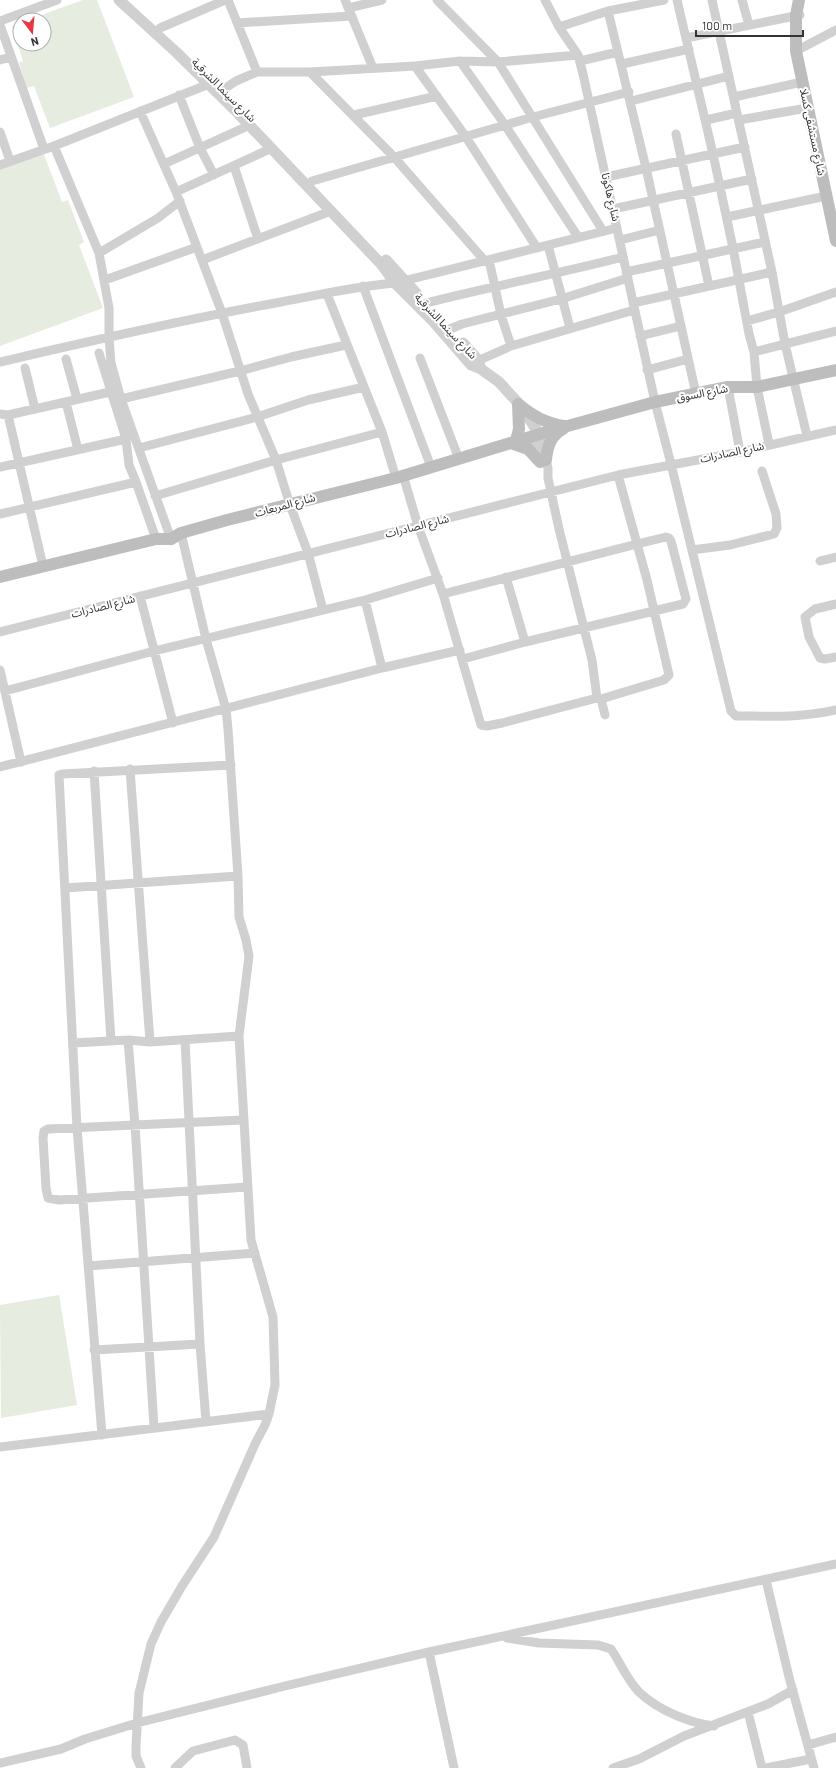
<svg xmlns="http://www.w3.org/2000/svg" width="836" height="1768" font-family="Barlow,'Noto Sans Arabic',sans-serif">
  <style>
    .green { fill: #e6ecdf }
    .lines { fill: none; stroke-linecap: round; stroke-linejoin: round }
    .minor { stroke: #d0d0d0; stroke-width: 9 }
    .tertiary { stroke: #d0d0d0; stroke-width: 11 }
    .secondary { stroke: #bdbdbd; stroke-width: 12 }
    .labels { text-anchor: middle; stroke-width: 4; stroke-linejoin: round; paint-order: stroke }
    .street-label { font-size: 11px; fill: #333; stroke: #fff }
  </style>
  <rect width="100%" height="100%" fill="#fff"/>
  <path class="green" d="M83,0H97L134,97L50,128L34,86L27,88L19,63L23,61L12,26L20,23V44H44V20H27Z
    M43,152L62,202L68,200L84,242L79,245L103,308L0,346V168Z
    M59,1295L77,1405L1,1418L0,1305Z"/>
  <g class="lines">
    <path class="minor" d="M228,0L257,72
      M345,0L373,68
      M437,0L498,62L603,231
      M545,0L559,27L578,55L583,74L655,402L671,464L731,711L736,716C771,716 801,718 836,710
      M677,0L713,154L733,248L749,334L754,352L757,387L769,444
      M712,0L772,272L785,344L807,436
      M742,0L749,25
      M348,8L382,0
      M608,11L646,168L696,394
      M0,21L57,0
      M237,23L352,16
      M0,25L44,149
      M559,27L608,11L664,0
      M160,28L225,0
      M686,38L800,15
      M796,51L836,30
      M0,60L11,57
      M460,61L505,125L578,237
      M580,61L618,52
      M622,64L689,49
      M415,66L466,137L537,248
      M310,72L394,157L484,260
      M224,89L236,81L257,72H310L415,66L460,61L498,62L578,55
      M179,95L200,148L214,175
      M734,97L802,82
      M631,101L729,76
      M140,111L176,192L222,313L248,394L276,460L290,505L308,553L323,610
      M354,115L437,96
      M706,120L737,113
      M739,120L807,108
      M0,132L10,161
      M676,134L709,286
      M54,146L99,253L109,308V337L111,363L121,399L171,539
      M164,164L250,125
      M0,165L54,146L209,84
      M234,166L258,239
      M606,177L745,147
      M312,181L533,117L629,92
      M176,192L272,148
      M613,209L752,179
      M727,217L826,196
      M620,240L660,230
      M548,245L570,328
      M99,253L158,218L180,201
      M202,260L331,211
      M489,260L501,315L511,346
      M626,272L765,242
      M105,280L197,247
      M363,286L431,467
      M327,294L382,432L396,478
      M426,303C492,286 558,274 623,257
      M633,303L772,272
      M747,321L779,312L836,292
      M443,332L462,324L561,299L628,278
      M640,336L681,326
      M754,352L836,331
      M420,358L459,459
      M66,359L77,399
      M0,362C94,340 187,319 281,302C319,295 356,286 395,283L617,228
      M473,363L511,346L634,310
      M25,368L35,409
      M647,370L688,359
      M728,387L740,452
      M121,399L240,371L291,357L346,345
      M66,402L78,450
      M0,414L8,415L110,392
      M8,415L43,566
      M539,434L548,468V478L559,529L592,660L597,698L601,699L605,715
      M532,436L539,460
      M139,448L257,417L308,400L364,387
      M0,467L126,439
      M403,475L418,526L443,594L481,725L487,726L502,723L597,698
      M136,482L156,539
      M155,496L276,460L382,432
      M0,514L136,482L129,465L126,439L99,353
      M692,550L730,545L774,534L777,528L776,514L762,471
      M820,561L836,557
      M506,577L525,642
      M443,594L637,544L666,537L669,538L671,541L686,599L683,604L525,642L463,659
      M140,596L173,723
      M365,600L382,668
      M836,604L815,609L805,617L809,637L820,658L825,659L836,657
      M0,632L618,475L740,452L836,430
      M0,670L21,762
      M5,691L154,651L365,600L438,578
      M601,699L664,680L669,675L647,580L618,475
      M0,767L382,668L460,650
      M130,769L150,1042
      M94,771L111,1041
      M65,888L238,876
      M128,1040L135,1125L154,1427
      M185,1040L200,1344L206,1422
      M73,1043L128,1040L150,1042L239,1036
      M243,1120L48,1129L44,1131L43,1138L46,1188L48,1198L59,1200L247,1187
      M88,1266L255,1253
      M94,1350L200,1344
      M102,1435L77,1128L59,775L62,774L231,765
      M0,1447L269,1414
      M766,1580L789,1677L814,1768
      M507,1638L539,1643L598,1645L611,1649C620,1662 627,1680 639,1692C658,1710 689,1723 714,1726
      M429,1652L454,1768
      M748,1712L762,1768
      M808,1745L836,1737
      M0,1763L61,1749L85,1739L137,1723L285,1686L429,1652L836,1564
      M141,1768L136,1756V1746L139,1693L151,1644L161,1622L182,1586L214,1537L255,1444L265,1425L269,1414L275,1385L273,1317L251,1240L239,1036L249,956L246,940L239,917L238,876L228,729L226,709L206,639L181,533
      M175,1768L193,1751L235,1740L243,1745L247,1768
      M613,1768L639,1759L684,1736L768,1704L793,1690
      M766,1768L811,1759"/>
    <path class="tertiary" d="M119,0L176,52L234,109L382,265L395,283L432,320L471,365L481,369L499,382L521,406L539,434
      M386,260L417,294
      M463,343L478,360L481,369"/>
    <path class="secondary" d="M799,0L796,15V51L836,241
      M518,404C533,416 545,423 564,426
      M516,441L519,429L518,404
      M511,443L528,449L540,462
      M546,460C547,447 551,435 563,429
      M0,577L156,539H171L181,533L227,520L396,478L553,430L655,402L728,387H757L836,370"/>
  </g>
  <g class="labels">
    <g class="street-label">
      <text transform="translate(224 90) rotate(45)" y="4">شارع سينما الشرقية</text>
      <text transform="translate(813 132) rotate(78)" y="4">شارع مستشفى كسلا</text>
      <text transform="translate(611 197) rotate(77)" y="4">شارع هاكوتا</text>
      <text transform="translate(446 326) rotate(47)" y="4">شارع سينما الشرقية</text>
      <text transform="translate(702 393) rotate(-11)" y="4">شارع السوق</text>
      <text transform="translate(732 452) rotate(-12)" y="4">شارع الصادرات</text>
      <text transform="translate(285 505) rotate(-15)" y="4">شارع المربعات</text>
      <text transform="translate(417 526) rotate(-14)" y="4">شارع الصادرات</text>
      <text transform="translate(103 606) rotate(-14)" y="4">شارع الصادرات</text>
    </g>
  </g>
  <g transform="translate(32 32) rotate(164)"><circle r="19" fill="#ffffff" stroke="#adadad"/>
  <path d="M0-3L7 15L0 10L-7 15Z" fill="#e63946"/>
  <text y="-6" font-size="11" font-weight="bold" text-anchor="middle" fill="#333333">N</text>
  </g>
  <path d="M696 30v6h107v-6" fill="none" stroke="#333333" stroke-width="2"/>
  <text x="702" y="30" font-size="12" fill="#333333" stroke="#ffffff" stroke-width="3" paint-order="stroke">100 m</text>
</svg>
